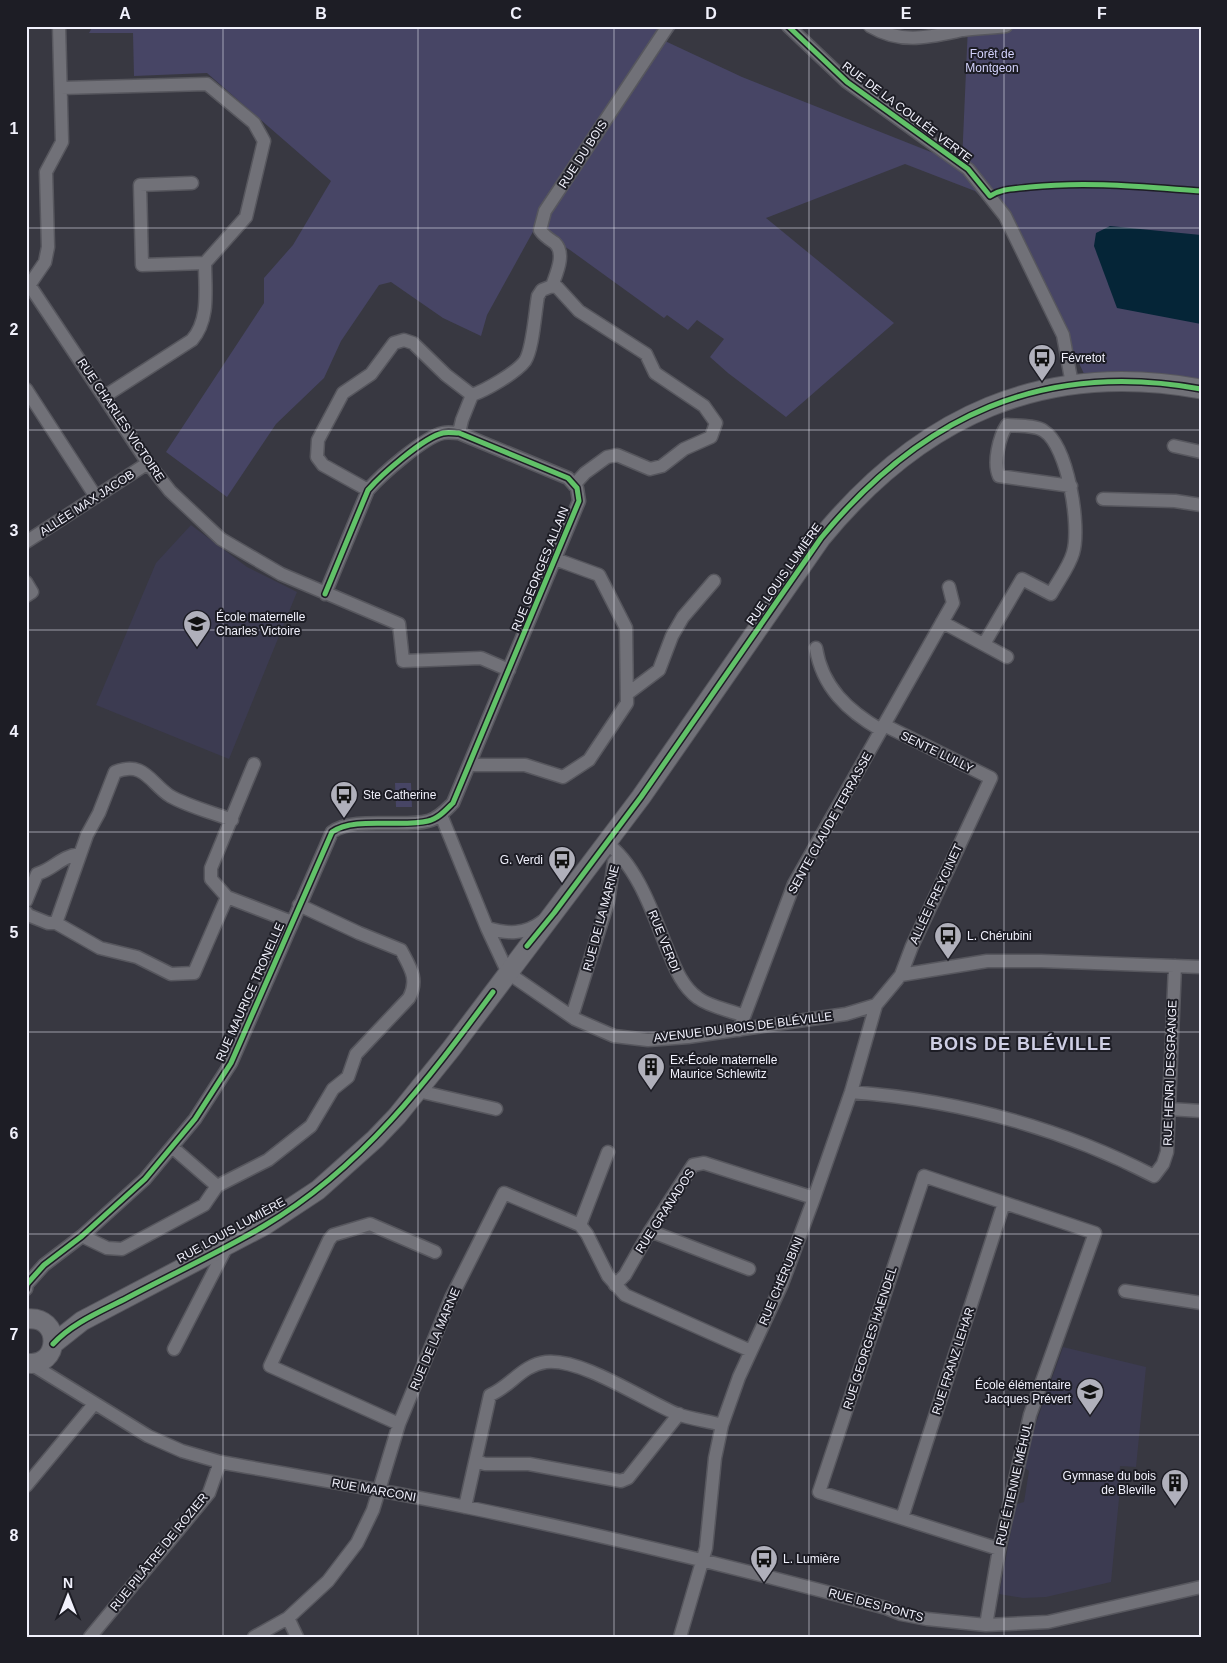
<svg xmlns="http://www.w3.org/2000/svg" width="1227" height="1663" font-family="Arial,sans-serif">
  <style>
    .built { fill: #3c3b51 }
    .green { fill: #474565 }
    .water { fill: #052537 }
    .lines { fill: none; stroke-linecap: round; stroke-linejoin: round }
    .street-casing { stroke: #57575e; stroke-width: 15 }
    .secondary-casing { stroke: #57575e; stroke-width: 21 }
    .street { stroke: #717178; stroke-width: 12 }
    .secondary { stroke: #717178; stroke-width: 19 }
    .cycleway-casing { stroke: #1d1d25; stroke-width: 8 }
    .cycleway { stroke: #61c268; stroke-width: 5 }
    .grid { fill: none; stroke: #f1f1fc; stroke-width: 1; stroke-opacity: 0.55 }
    .labels { text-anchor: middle; stroke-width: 4; stroke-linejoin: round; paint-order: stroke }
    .park-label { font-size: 12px; fill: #d3d2fc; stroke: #1d1d25 }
    .street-label { font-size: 12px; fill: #f1f1fc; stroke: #1d1d25 }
    .poi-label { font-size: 12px; fill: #f1f1fc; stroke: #1d1d25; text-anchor: start }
    .district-label { font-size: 18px; font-weight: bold; letter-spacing: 1px; fill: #cecee4; stroke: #1d1d25 }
    .neatline { fill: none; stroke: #f1f1fc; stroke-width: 2 }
    .grid-label { font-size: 16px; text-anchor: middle; font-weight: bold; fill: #f1f1fc }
  </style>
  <rect width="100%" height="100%" fill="#383841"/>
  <path class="built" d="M191,525L247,567L297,592L229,759L96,705L156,563Z
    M1063,1347L1146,1367L1136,1467L1120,1466L1118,1488H1120L1111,1582L1046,1597L1023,1598L999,1594L1015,1510L1017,1504L1024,1502L1029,1471L1024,1467L1036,1423Z"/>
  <path class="green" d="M93,26H678L665,41L742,77L946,158L962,162L968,26H1201V381L1165,374L1085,376L1021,237L975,191L905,164L766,218L894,323L786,417L728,373L710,357L724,339L697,320L688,330L667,315L664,318L570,250L535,228L487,315L481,336L443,318L391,282L379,285L341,341L324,378L276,424L227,497L166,452L264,303V278L293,245L331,181L207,73L134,76L133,33H89Z
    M395,783H411L412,807H396Z"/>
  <path class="water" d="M1110,226L1201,235V324L1117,308L1094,246L1096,233Z"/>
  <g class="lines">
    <defs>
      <path id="street" d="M788,26L847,82L968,169L1005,216L1063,335L1072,384
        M870,26C902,45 930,37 963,30C977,28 992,28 1006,26
        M61,88L207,84L254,123L264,141L246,217L205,263
        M26,280L148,463L170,491L221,539L281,574L399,624L403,661L481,658L509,670
        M30,284L45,262L48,247L46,172L62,142L59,26
        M552,286C556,274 566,254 555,243C549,239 544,236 540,230L545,211L668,26
        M26,389L96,497
        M105,396L192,340C210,319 205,290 205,263L142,265L140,185L192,183
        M459,433L462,420L472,395C486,390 516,373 525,361C533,349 535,312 538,296L542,290L552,286L557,287L579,311L646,354L655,373L704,406L716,423L711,437L684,449L662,466L650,469L617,455L607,457L585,473L574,485
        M1174,446L1201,452
        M368,490L323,465L317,457L318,440L343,393L371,374L394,343L404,340L413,343L446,375L472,395
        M1103,499L1175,501L1201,505
        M26,542L148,463
        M26,582L32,592L26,596
        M942,622L1007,657
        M984,644L1022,579L1051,594C1058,581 1069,567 1073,553C1081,527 1068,446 1044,431C1036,425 1017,426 1007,425C999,437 993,463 999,476L1071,486
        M816,648C822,687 848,711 881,730
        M627,694L659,670L672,636L683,617L714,581
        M254,764L211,868V879L227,897L292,922
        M469,765H525L563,777L589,760L627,703L626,628L599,575L555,559
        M441,815L487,928L508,973L575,1019L614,1036L648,1040L688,1037L846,1014L876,1005
        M605,842C636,863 653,913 666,946C674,965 681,986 698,998C710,1007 730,1010 744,1016
        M26,901L37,874C56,868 59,857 80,854
        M26,912L28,915L48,923H56L87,835L99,813L115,772C144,760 151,784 170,796C187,806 214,813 232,820
        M56,923L100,948L137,957L171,974L194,973L227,897
        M487,928C507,934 525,935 543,921
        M901,975L987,961H1041L1201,967
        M574,1010L608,902L614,862L620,856
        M739,1030L794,884L953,603L949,587
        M418,1091L496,1109
        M851,1092C957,1100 1059,1127 1154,1176L1163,1164L1167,1152L1175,966
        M1169,1109L1201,1111
        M172,1147L217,1186
        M580,1225L608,1152
        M650,1231L749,1269
        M82,1236L107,1248L122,1249L204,1205L217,1186L268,1160L311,1126L333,1089L348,1077L356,1054L409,998C419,979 410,967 401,950L359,933L299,905
        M615,1285L625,1275L650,1231L693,1165L704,1163L814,1198
        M26,1289L27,1284L44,1265L82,1236L145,1179L195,1119L231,1063L332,832C354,816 401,828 428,821C438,819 446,810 453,803L579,501L577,488L568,478L459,433C454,433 448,432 443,433C424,437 381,475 368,490L325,594
        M1125,1291L1201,1303
        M174,1349L227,1246
        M31,1364L148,1436L182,1451L220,1462C302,1477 384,1490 466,1507C607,1536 747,1570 886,1608L901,1614L927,1619L986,1625L1048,1622L1201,1587
        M399,1424L270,1366L329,1240L333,1235L370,1224L435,1252
        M476,1461L485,1464H529L621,1481L628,1478L679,1414
        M26,1486L94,1404
        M465,1507L490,1395C510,1387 522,1365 546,1362C582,1358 643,1400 677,1414C691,1419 708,1421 722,1425
        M902,1518L1004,1203
        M288,1618L297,1637
        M986,1625L999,1549L1030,1415L1095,1233L924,1176L819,1492L999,1549
        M90,1637L209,1493L220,1462
        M254,1637L288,1618L328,1581L357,1543L373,1510L399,1424L451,1298L504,1193L580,1225L587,1234L608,1276L625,1295L751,1351
        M680,1637L706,1548L715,1458L722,1425L739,1377L782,1284L814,1198L851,1092L876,1005L901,975L912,946L991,778L884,725"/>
      <path id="secondary" d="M26,1319C63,1314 61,1369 26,1363
        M53,1344L82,1321L265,1225L318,1190L375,1139L397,1116L451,1049L641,797L821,538C921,416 1043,360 1201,389"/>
    </defs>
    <use href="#street" class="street-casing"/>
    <use href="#secondary" class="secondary-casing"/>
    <use href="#street" class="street"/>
    <use href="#secondary" class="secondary"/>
    <defs>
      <path id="cycleway" d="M788,26L847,82L968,169L990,196C1002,188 1016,189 1030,187C1088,181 1144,187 1201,191
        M527,946L554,913L641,797L821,538C921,416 1043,360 1201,389
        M26,1289L27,1284L44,1265L82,1236L145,1179L195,1119L231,1063L332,832C354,816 401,828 428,821C438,819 446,810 453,803L579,501L577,488L568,478L459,433C454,433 448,432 443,433C424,437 381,475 368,490L325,594
        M53,1344C72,1323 102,1311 127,1298C172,1274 220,1252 264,1226C362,1168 427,1081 493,992"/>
    </defs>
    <use href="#cycleway" class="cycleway-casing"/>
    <use href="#cycleway" class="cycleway"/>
  </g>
  <path class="grid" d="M223,26V1637M418,26V1637M614,26V1637M809,26V1637M1004,26V1637M26,228H1201M26,430H1201M26,630H1201M26,832H1201M26,1032H1201M26,1234H1201M26,1435H1201"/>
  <defs>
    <symbol id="bus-pin" viewBox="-11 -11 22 30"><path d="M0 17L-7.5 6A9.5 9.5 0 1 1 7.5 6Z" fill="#b0b0bb" stroke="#1d1d25"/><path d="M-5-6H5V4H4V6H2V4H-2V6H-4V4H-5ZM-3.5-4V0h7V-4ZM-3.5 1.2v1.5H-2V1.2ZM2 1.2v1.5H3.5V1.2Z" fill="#111"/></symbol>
    <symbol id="school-pin" viewBox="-11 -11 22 30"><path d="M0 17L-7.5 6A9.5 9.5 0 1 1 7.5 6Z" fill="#b0b0bb" stroke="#1d1d25"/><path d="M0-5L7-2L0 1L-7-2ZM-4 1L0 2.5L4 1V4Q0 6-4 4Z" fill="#111"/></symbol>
    <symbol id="building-pin" viewBox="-11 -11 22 30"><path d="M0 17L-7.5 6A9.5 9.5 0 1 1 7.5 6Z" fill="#b0b0bb" stroke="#1d1d25"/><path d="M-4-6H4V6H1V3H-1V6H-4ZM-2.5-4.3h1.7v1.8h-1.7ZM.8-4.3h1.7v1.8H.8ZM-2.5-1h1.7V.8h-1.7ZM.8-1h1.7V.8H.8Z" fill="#111"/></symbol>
  </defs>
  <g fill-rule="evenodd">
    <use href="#bus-pin" x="1026" y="342" width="32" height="43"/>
    <use href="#school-pin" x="181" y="608" width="32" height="43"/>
    <use href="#bus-pin" x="328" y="779" width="32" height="43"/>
    <use href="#bus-pin" x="546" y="844" width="32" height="43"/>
    <use href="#bus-pin" x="932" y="920" width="32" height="43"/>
    <use href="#building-pin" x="635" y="1051" width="32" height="43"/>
    <use href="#school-pin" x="1074" y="1376" width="32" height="43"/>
    <use href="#building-pin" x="1159" y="1467" width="32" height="43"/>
    <use href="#bus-pin" x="748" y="1543" width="32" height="43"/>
  </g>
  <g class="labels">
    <g class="park-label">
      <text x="992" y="58">Forêt de<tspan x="992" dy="14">Montgeon</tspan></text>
    </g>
    <g class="street-label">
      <text transform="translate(907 112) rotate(37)" y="4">RUE DE LA COULÉE VERTE</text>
      <text transform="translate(583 154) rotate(-57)" y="4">RUE DU BOIS</text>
      <text transform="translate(121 420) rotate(56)" y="4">RUE CHARLES VICTOIRE</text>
      <text transform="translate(87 503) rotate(-33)" y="4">ALLÉE MAX JACOB</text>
      <text transform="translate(540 569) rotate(-68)" y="4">RUE GEORGES ALLAIN</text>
      <text transform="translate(784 574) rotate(-55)" y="4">RUE LOUIS LUMIÈRE</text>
      <text transform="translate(937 752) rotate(26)" y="4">SENTE LULLY</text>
      <text transform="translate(830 823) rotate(-61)" y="4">SENTE CLAUDE TERRASSE</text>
      <text transform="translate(936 894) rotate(-65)" y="4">ALLÉE FREYCINET</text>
      <text transform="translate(601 918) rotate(-75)" y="4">RUE DE LA MARNE</text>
      <text transform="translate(664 941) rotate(68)" y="4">RUE VERDI</text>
      <text transform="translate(250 992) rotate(-66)" y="4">RUE MAURICE TRONELLE</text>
      <text transform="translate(743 1027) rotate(-7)" y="4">AVENUE DU BOIS DE BLÉVILLE</text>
      <text transform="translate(1170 1073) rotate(-88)" y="4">RUE HENRI DESGRANGE</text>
      <text transform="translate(665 1211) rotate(-57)" y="4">RUE GRANADOS</text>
      <text transform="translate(231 1230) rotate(-29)" y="4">RUE LOUIS LUMIÈRE</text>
      <text transform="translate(781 1281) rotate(-67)" y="4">RUE CHÉRUBINI</text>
      <text transform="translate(870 1338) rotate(-72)" y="4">RUE GEORGES HAENDEL</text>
      <text transform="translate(435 1339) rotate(-67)" y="4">RUE DE LA MARNE</text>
      <text transform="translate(953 1361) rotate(-72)" y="4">RUE FRANZ LEHAR</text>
      <text transform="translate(1014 1484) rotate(-77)" y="4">RUE ÉTIENNE MÉHUL</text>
      <text transform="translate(374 1490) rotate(10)" y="4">RUE MARCONI</text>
      <text transform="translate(159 1552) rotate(-51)" y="4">RUE PILÂTRE DE ROZIER</text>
      <text transform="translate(876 1605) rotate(15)" y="4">RUE DES PONTS</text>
    </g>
    <g class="poi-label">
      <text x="1061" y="362">Févretot</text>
      <text x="216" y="621">École maternelle<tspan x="216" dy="14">Charles Victoire</tspan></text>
      <text x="363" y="799">Ste Catherine</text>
      <text x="543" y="864" text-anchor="end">G. Verdi</text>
      <text x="967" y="940">L. Chérubini</text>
      <text x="670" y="1064">Ex-École maternelle<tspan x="670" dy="14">Maurice Schlewitz</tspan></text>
      <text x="1071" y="1389" text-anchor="end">École élémentaire<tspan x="1071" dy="14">Jacques Prévert</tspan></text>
      <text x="1156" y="1480" text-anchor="end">Gymnase du bois<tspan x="1156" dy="14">de Bleville</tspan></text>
      <text x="783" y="1563">L. Lumière</text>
    </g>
    <g class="district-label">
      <text x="1021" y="1050">BOIS DE BLÉVILLE</text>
    </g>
  </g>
  <rect width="1227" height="1663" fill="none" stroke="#1d1d25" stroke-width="55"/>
  <g transform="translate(68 1596)" stroke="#1d1d25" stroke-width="4" paint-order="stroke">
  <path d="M0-4L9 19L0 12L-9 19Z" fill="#f1f1fc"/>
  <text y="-8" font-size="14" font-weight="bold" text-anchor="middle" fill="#f1f1fc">N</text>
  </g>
  <rect x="28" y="28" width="1172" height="1608" class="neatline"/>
  <g class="grid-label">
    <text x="125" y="19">A</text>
    <text x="321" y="19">B</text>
    <text x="516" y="19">C</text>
    <text x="711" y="19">D</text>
    <text x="906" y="19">E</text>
    <text x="1102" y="19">F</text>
    <text x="14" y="134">1</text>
    <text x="14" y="335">2</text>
    <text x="14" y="536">3</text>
    <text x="14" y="737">4</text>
    <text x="14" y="938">5</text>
    <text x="14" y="1139">6</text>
    <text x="14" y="1340">7</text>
    <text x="14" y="1541">8</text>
  </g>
</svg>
